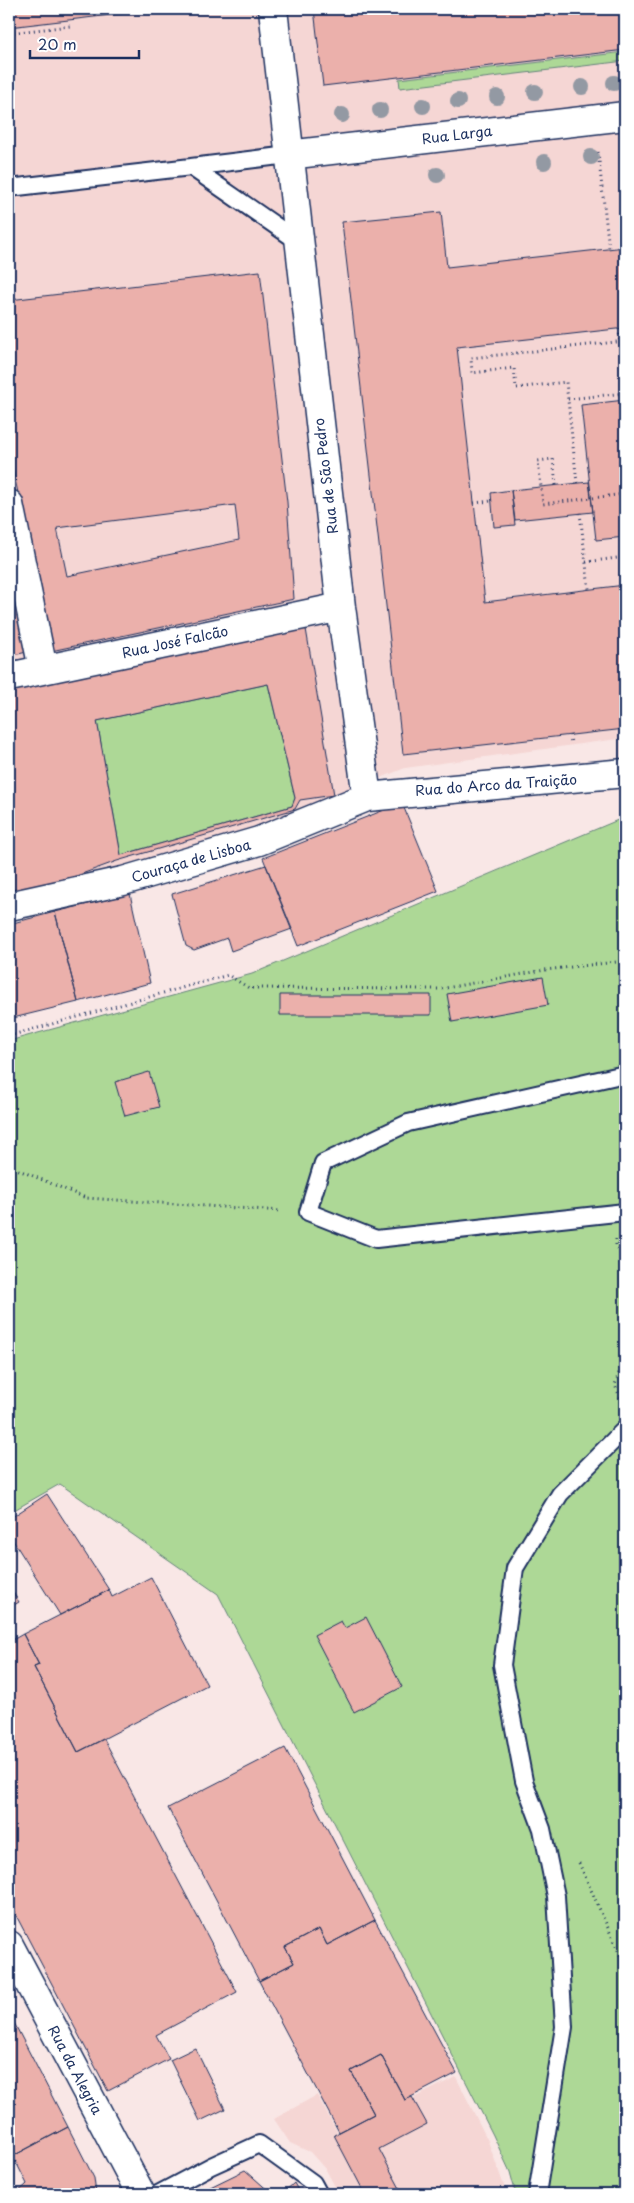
<svg xmlns="http://www.w3.org/2000/svg" width="634" height="2203" font-family="'Playpen Sans',sans-serif">
  <style>
    .built { fill: #f5d6d4 }
    .green { fill: #add896; stroke: #64847a }
    .building { fill: #ebb0ab; stroke: #1b2f5e; fill-rule: evenodd }
    .lines { fill: none; stroke-linecap: round; stroke-linejoin: round }
    .lane-casing { stroke: #1b2f5e; stroke-width: 20 }
    .street-casing { stroke: #1b2f5e; stroke-width: 31 }
    .path { stroke: #1b2f5e; stroke-width: 3; stroke-dasharray: 1 4; stroke-linecap: butt }
    .lane { stroke: #fff; stroke-width: 16 }
    .street { stroke: #fff; stroke-width: 28 }
    .tree { fill: #9399a3 }
    .labels { text-anchor: middle; stroke-width: 4.5; stroke-linejoin: round; paint-order: stroke }
    .street-label { font-size: 14px; fill: #1b2f5e; stroke: #fff }
  </style>
  <rect width="100%" height="100%" fill="#f9e7e6"/>
  <filter id="ink" filterUnits="userSpaceOnUse"><feTurbulence type="fractalNoise" baseFrequency=".02" numOctaves="2"/><feDisplacementMap in="SourceGraphic" scale="10" xChannelSelector="R" yChannelSelector="G"/><feConvolveMatrix kernelMatrix="1 2 1 2 8 2 1 2 1" color-interpolation-filters="sRGB"/></filter>
  <g filter="url(#ink)">
    <path class="built" d="M9,9H625V738L405,768L257,829L9,901Z
      M456,2077L488,2141L507,2194H339L326,2170L310,2152L290,2143L274,2119L317,2095L339,2135Z"/>
    <path class="green" d="M625,52V61L400,88L399,79Z
      M268,684L295,798L292,806L121,855L97,721Z
      M625,817V2194H516L510,2172L493,2135L218,1594L60,1484L9,1513V1041L252,974Z"/>
    <path class="building" d="M9,9H162L9,27Z
      M314,9H625V50L323,86Z
      M441,212L447,267L625,247V328L457,347L485,602L625,585V729L403,754L342,222Z
      M260,271L287,502L294,599L51,651L9,450V300ZM235,505L239,540L67,576L57,528Z
      M625,400V537L596,540L581,405Z
      M589,482L593,512L515,520L511,490Z
      M511,490L515,525L494,527L491,493Z
      M9,568L27,652L9,656Z
      M306,629L334,795L300,800L295,809L117,861L49,886L9,893V691ZM268,684L295,798L292,806L121,855L97,721Z
      M402,803L438,891L298,946L263,858Z
      M266,865L292,929L231,951L227,938L194,950L186,946L172,894Z
      M130,894L150,983L78,1002L55,912Z
      M55,912L78,1002L9,1019V924Z
      M543,977L548,1005L452,1022L447,994Z
      M280,995H431V1015H280Z
      M149,1072L159,1107L125,1116L115,1082Z
      M47,1494L109,1590L60,1615L9,1534V1519Z
      M151,1577L207,1685L78,1752L34,1667L39,1665L23,1634L109,1590L112,1597Z
      M9,1586L19,1602L9,1608Z
      M366,1617L402,1687L354,1712L314,1635L341,1621L345,1628Z
      M23,1634L39,1665L34,1667L78,1752L104,1739L237,1992L156,2035L169,2059L108,2091L9,1902V1642Z
      M285,1748L375,1920L327,1945L319,1929L285,1947L294,1963L259,1981L168,1808Z
      M375,1920L457,2073L405,2100L381,2055L351,2071L374,2114L339,2132L259,1981L294,1963L285,1947L319,1929L327,1945Z
      M9,2013L68,2127L13,2156L9,2147Z
      M195,2048L225,2109L200,2121L170,2060Z
      M381,2055L405,2100L412,2097L427,2124L379,2149L403,2194H365L334,2135L374,2114L351,2071Z
      M68,2127L94,2178L96,2194H16L27,2184L13,2156Z
      M245,2170L272,2194H196Z
      M294,2183L300,2194H282Z
      M615,2190L616,2194H595Z"/>
    <g class="lines">
      <defs>
        <path id="lane" d="M191,167L288,155
          M9,188L191,167L299,242
          M625,1074L408,1123L323,1163L308,1212L376,1239L625,1212
          M158,2194L211,2166L259,2144L313,2183L319,2194
          M537,2194L564,2027L556,1896L542,1829L524,1781L502,1665L515,1568L560,1494L625,1429"/>
        <path id="street" d="M273,9L341,607L367,797
          M288,155L625,116
          M9,504L43,669
          M9,677L341,607
          M9,906L123,881L259,841L367,797L625,773
          M9,1945L141,2194"/>
      </defs>
      <use href="#lane" class="lane-casing"/>
      <use href="#street" class="street-casing"/>
      <path class="path" d="M9,33L70,26
        M598,152L609,249
        M619,329L620,341
        M568,399L625,393
        M577,483L566,382L516,388L514,368L472,373L471,358L625,341
        M556,485L553,459L538,461L543,504L625,494
        M474,503L491,501
        M580,513L589,589
        M586,562L625,557
        M570,735L571,744
        M9,1036L228,975L249,988L440,989L545,970L625,961
        M9,1166L86,1198L282,1211
        M616,1239V1246L625,1258
        M622,1402L615,1385L625,1354
        M579,1863L625,1966"/>
      <use href="#lane" class="lane"/>
      <use href="#street" class="street"/>
    </g>
    <g class="tree">
      <circle cx="614" cy="83" r="8"/>
      <circle cx="582" cy="87" r="8"/>
      <circle cx="535" cy="92" r="8"/>
      <circle cx="497" cy="97" r="8"/>
      <circle cx="458" cy="101" r="8"/>
      <circle cx="423" cy="106" r="8"/>
      <circle cx="380" cy="110" r="8"/>
      <circle cx="342" cy="115" r="8"/>
      <circle cx="591" cy="157" r="8"/>
      <circle cx="544" cy="162" r="8"/>
      <circle cx="437" cy="175" r="8"/>
    </g>
  </g>
  <g class="labels">
    <g class="street-label">
      <text transform="translate(457 135) rotate(-7)" y="5">Rua Larga</text>
      <text transform="translate(326 476) rotate(-97)" y="5">Rua de São Pedro</text>
      <text transform="translate(175 642) rotate(-12)" y="5">Rua José Falcão</text>
      <text transform="translate(496 785) rotate(-4)" y="5">Rua do Arco da Traição</text>
      <text transform="translate(191 861) rotate(-16)" y="5">Couraça de Lisboa</text>
      <text transform="translate(75 2070) rotate(62)" y="5">Rua da Alegria</text>
    </g>
  </g>
  <rect width="634" height="2203" fill="none" stroke="#fff" stroke-width="30"/>
  <rect x="15" y="15" width="604" height="2173" fill="none" stroke="#1b2f5e" stroke-width="2" filter="url(#ink)"/>
  <path d="M30 50v8h109v-8" fill="none" stroke="#1b2f5e" stroke-width="2.5"/>
  <text x="38" y="50" font-size="15" fill="#1b2f5e" stroke="#ffffff" stroke-width="4" paint-order="stroke">20 m</text>
</svg>
